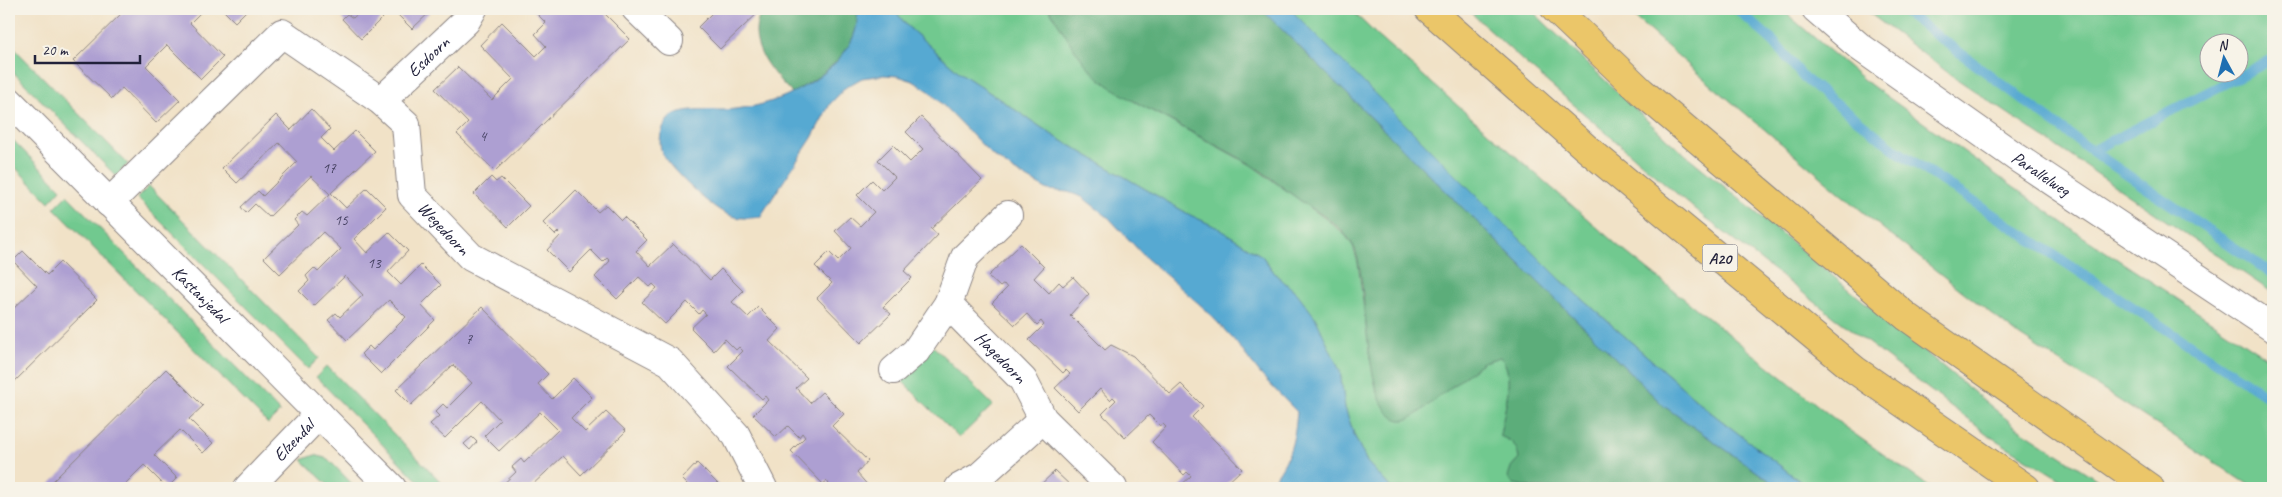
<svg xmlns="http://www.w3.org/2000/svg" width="2282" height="497" font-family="Caveat,sans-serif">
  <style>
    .green { fill: #71c98f; stroke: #4a7665; fill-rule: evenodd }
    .forest { fill: #5cad7a; stroke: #3f685a }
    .water { fill: #57a9d2; stroke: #3c6686 }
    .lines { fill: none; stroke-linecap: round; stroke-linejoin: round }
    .stream { stroke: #57a9d2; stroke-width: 10 }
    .building { fill: #ad9fd2 }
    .street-casing { stroke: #8a8281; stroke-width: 30 }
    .highway-casing { stroke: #8a8281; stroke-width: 30 }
    .street { stroke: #fff; stroke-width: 28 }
    .highway { stroke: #ebc669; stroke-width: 28 }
    .labels { text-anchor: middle; stroke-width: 4.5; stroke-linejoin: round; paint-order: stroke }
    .number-label { font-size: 15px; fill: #454161 }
    .shield { fill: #f7f3e8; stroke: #62616f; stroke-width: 1 }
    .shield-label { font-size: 16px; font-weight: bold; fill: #22223b }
    .street-label { font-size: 18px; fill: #22223b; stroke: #f7f3e8 }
  </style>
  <rect width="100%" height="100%" fill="#f7f3e8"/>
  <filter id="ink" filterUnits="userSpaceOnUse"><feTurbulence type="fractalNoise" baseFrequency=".02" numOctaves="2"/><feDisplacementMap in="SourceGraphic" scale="10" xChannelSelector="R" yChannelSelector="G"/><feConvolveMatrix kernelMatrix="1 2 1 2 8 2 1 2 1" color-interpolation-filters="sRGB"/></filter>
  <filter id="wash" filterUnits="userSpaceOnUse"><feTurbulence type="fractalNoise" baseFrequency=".0096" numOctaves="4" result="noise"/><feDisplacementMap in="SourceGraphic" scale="20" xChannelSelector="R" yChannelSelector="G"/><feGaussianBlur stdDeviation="1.12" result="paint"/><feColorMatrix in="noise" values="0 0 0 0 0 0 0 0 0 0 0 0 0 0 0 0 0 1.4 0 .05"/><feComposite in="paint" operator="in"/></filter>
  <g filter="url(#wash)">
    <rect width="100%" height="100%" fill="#f1e2c7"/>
    <path class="green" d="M894,9H1049L1066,35L1128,98L1251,165L1330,222L1345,235L1353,246L1358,263L1370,358L1377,392L1417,414L1483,362L1500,357C1517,372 1503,415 1500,436C1512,441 1517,445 1519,458L1511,467L1514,484L1535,488H1391L1367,462L1355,437L1345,408L1340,371L1297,293L1276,275L1262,256L1218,228L1190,215L1054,136L959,72L906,25Z
      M1290,9H1350L1379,37L1623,250L1846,428L1931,488H1809L1709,411L1561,280Z
      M1467,9H1530L1669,141L2015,426L2110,488H2075L1991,437L1704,217L1524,62Z
      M1625,9H1781L1864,80L2076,232L2273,362V488H2254L2020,336L1893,237L1703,78Z
      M1864,9H2273V293L1951,75ZM2240,42V72H2210V42Z
      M9,43L128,164L116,176L9,68Z
      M9,136L61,189L49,202L9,161Z
      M149,186L319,358L308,369L137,198Z
      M67,195L280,412L268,424L54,208Z
      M933,346L993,405L959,438L900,379Z
      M327,366L447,488H425L316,377Z
      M315,455L328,459L356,488H331L302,460Z"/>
    <path class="forest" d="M763,9H857C862,49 823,76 792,93C770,71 743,41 763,9Z
      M1049,9H1261L1665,407L1780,488H1535L1514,484L1508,478L1511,467L1519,458C1517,445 1512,441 1500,436C1503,415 1517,372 1500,357L1483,362L1417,414C1411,418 1407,421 1400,420C1360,412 1370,276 1353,245C1342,226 1319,213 1301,201C1284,189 1267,174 1249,163C1220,147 1191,132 1162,116C1141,105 1119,94 1100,79C1078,60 1065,33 1049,9Z"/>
    <path class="water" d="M857,9H894L906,25L959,72L1054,136L1190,215L1218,228L1262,256L1276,275L1297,293L1315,317L1340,371L1345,408L1355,437L1367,462L1391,488H1267C1289,462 1294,445 1297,412L1261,375L1234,340L1205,309L1145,257L1109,218L1082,197L1068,192L1048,190L1014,171L992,155L929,91L913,81L898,76L884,75L862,78L846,87L830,104L812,138L760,217C738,220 728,217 711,204C699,196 669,167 663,155C656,141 662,119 677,113C691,108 708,110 723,110C731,110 741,108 749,107C793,100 864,60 857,9Z
      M1261,9H1290L1561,280L1709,411L1809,488H1780L1665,407Z"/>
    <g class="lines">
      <path class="stream" d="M1737,9L1774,42L1804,78L1897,151L2273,400
        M1901,9L2092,151
        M2273,59L2092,151L2273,274"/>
    </g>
    <g id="blocks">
      <path class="building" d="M126,9H200L202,11L190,23L223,57L201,79L167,45L146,66L180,100L156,123L122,88L112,99L73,61Z
        M222,9H248L235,22Z
        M363,9H391L361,39L342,19L347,14L353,18Z
        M392,9H433L412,29Z
        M532,9H600L630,39L495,171L457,134L468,123L435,89L458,67L492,100L513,79L480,45L502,22L536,56L546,46L535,34L546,23Z
        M710,9H762L720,49L698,27L713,12Z
        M311,109L330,129L321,138L334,151L355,131L375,151L331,193L346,208L367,188L386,207L354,239L367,253L389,232L408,251L388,272L401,285L421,265L441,285L421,305L435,320L381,374L361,354L369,346L373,350L406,317L389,300L347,340L328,320L336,313L340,317L363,295L345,276L314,306L299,291L309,281L306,276L314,268L318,272L341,249L323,232L280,274L264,258L298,225L294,220L302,212L307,216L330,194L311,176L269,217L255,204L246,213L241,207L258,191L263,196L297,162L279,143L237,183L222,168L276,115L291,130Z
        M921,117L982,180L931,229L938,235L904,271L912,278L883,307L891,314L861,343L817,298L832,283L815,266L829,252L838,261L851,248L835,231L850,217L860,226L874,212L857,195L872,180L882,190L895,177L878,160L893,145L910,162L923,149L906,132Z
        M491,177L496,182L501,178L529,206L508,227L474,194Z
        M576,190L598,212L606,205L621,220L624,217L647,240L636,251L650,266L673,244L710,280L721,269L743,291L732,302L748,317L758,307L780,329L769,341L807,378L796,388L810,403L822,392L844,414L832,426L868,461L857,473L870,488H825L829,484L827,481L823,484L791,451L805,437L802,433L799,437L788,426L776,437L753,415L768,400L765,396L762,399L728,366L743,351L739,347L736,350L725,339L714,351L691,328L706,314L702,310L699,314L687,302L665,324L642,302L657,288L653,284L650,287L639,277L617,299L595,277L610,261L607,258L603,262L591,250L569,272L547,250L561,235L558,232L555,235L543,223Z
        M1021,244L1044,267L1034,278L1049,293L1059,282L1063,286L1073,277L1089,294L1070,315L1105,350L1111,345L1133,356L1170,394L1181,384L1203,406L1192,417L1242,469L1222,488H1178L1191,476L1187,472L1184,475L1152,442L1166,427L1163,424L1160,426L1149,415L1125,438L1102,414L1116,400L1113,397L1110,400L1100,389L1078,411L1055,388L1070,374L1066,370L1063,373L1029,340L1044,325L1041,321L1037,325L1027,314L1015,325L992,303L1007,288L1004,284L1000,287L988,276Z
        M23,251L47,275L60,262L97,300L9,387V308L11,311L37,286L13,261Z
        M482,307L548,374L538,384L552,399L573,378L592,397L571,418L585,432L606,412L626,431L581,475L563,456L529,488H499L516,472L512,467L521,459L524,463L558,430L540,412L499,451L484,436L500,420L482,401L445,438L430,424L439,416L435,412L443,404L447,408L472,383L453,365L411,405L396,390Z
        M166,369L203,406L189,419L213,443L203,453L180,430L154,455L177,478L167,488L144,465L121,488H46Z
        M472,437L477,442L470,450L464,444Z
        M697,463L722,488H691L682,479Z
        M1055,471L1073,488H1037Z"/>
    </g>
  </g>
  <g filter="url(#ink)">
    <use href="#blocks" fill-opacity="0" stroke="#8a8281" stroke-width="1"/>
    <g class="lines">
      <defs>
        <g id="street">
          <path d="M636,9L669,41"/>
          <path id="s1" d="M1816,9L1860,47L2016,157L2273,328"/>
          <path id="s2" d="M9,101L392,488"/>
          <path id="s3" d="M381,101L466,21L473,9"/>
          <path id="s4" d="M109,203L282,33L381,101L406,124L412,195L471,257L670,362L736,435L763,488"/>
          <path id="s5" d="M1008,215L965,257L948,304L1023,380L1043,419L1113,488"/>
          <path d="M894,370L916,351L948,304"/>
          <path id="s6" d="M248,488L319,414"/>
          <path d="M959,488L979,477L1043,419"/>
        </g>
        <path id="highway" d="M1429,9L1585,147L1855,370L2026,488
          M1555,9L1642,92L1907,317L2150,488"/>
      </defs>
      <use href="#street" class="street-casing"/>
      <use href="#highway" class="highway-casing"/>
      <use href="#street" class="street"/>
      <use href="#highway" class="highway"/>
    </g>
  </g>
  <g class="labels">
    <g class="number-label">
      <text x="483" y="141">4</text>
      <text x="329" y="173">17</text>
      <text x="341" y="225">15</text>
      <text x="374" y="268">13</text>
      <text x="469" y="344">7</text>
    </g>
    <rect class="shield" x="1702.5" y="244.5" width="35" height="27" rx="4"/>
    <g class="shield-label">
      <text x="1720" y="264">A20</text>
    </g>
    <g class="street-label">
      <text dy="6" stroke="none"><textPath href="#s3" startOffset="65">Esdoorn</textPath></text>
      <text dy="6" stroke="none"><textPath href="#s1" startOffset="279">Parallelweg</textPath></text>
      <text dy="6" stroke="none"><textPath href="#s4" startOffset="514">Wegedoorn</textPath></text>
      <text dy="6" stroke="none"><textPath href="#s2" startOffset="272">Kastanjedal</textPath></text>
      <text dy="6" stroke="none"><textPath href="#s5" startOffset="185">Hagedoorn</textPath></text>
      <text dy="6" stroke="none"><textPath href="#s6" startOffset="66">Elzendal</textPath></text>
    </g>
  </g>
  <rect width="2282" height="497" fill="none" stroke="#f7f3e8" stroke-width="30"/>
  <g transform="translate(2224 58) rotate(353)"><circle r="24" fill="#f7f3e8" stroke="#a29fa3"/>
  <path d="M0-4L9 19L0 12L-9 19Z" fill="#1f6fb2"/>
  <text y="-8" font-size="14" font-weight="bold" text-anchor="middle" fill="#22223b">N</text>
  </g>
  <path d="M35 55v8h105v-8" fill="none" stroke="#22223b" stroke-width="2.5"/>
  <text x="42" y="55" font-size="15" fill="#22223b" stroke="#f7f3e8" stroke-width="4" paint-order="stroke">20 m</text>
</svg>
